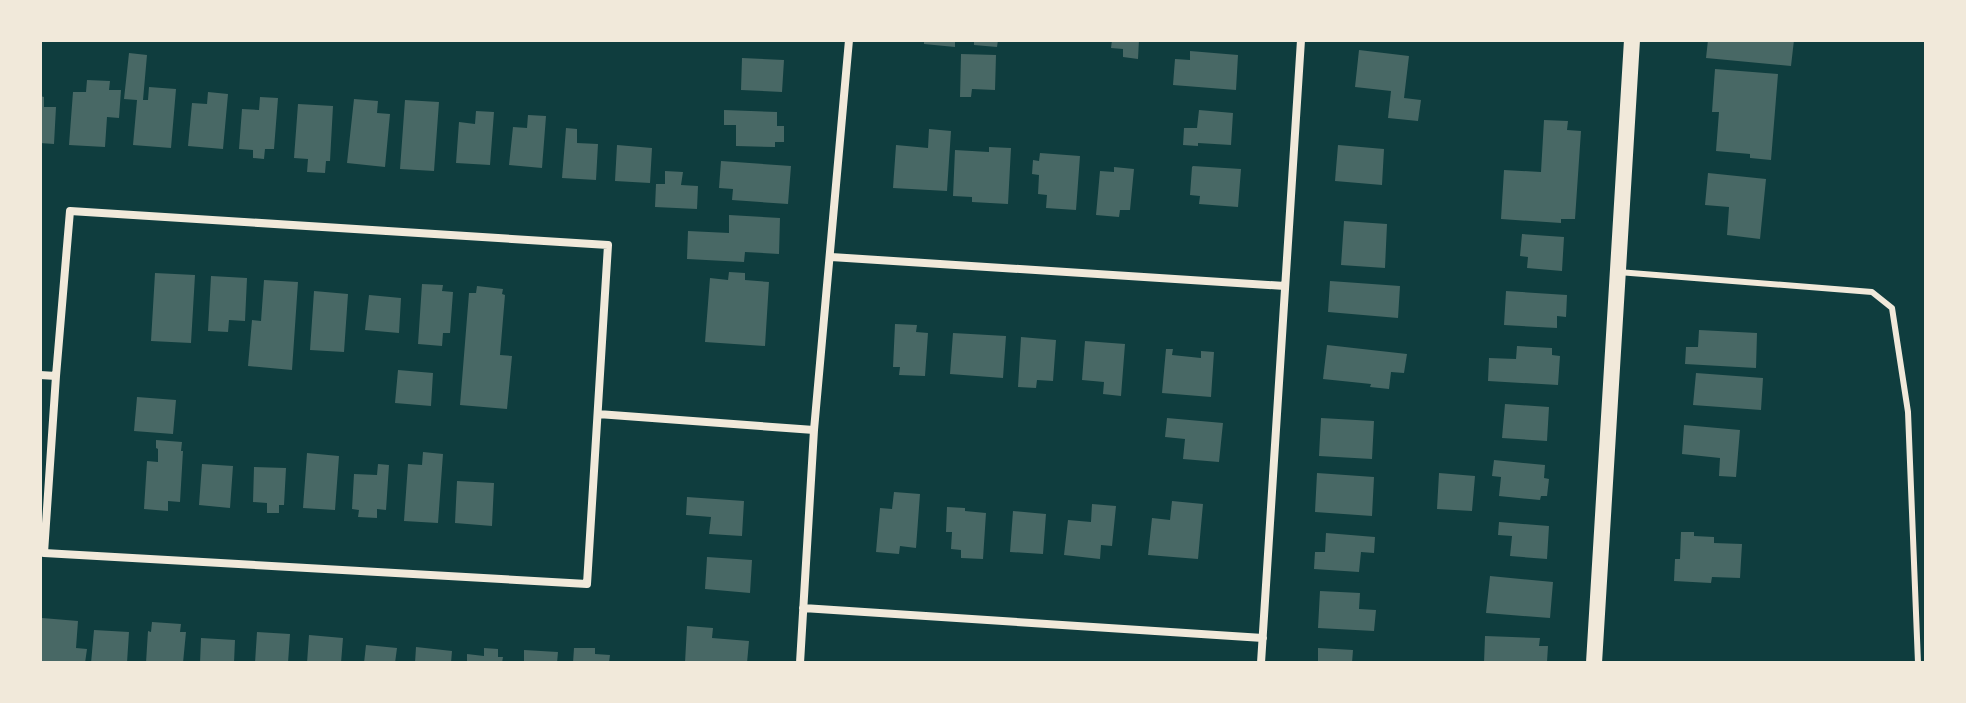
<svg xmlns="http://www.w3.org/2000/svg" width="1966" height="703" font-family="Mulish,sans-serif">
  <style>
    .building { fill: #486865 }
    .lines { fill: none; stroke-linecap: round; stroke-linejoin: round }
    .service { stroke: #f1e9da; stroke-width: 6 }
    .minor { stroke: #f1e9da; stroke-width: 8 }
    .secondary { stroke: #f1e9da; stroke-width: 16 }
  </style>
  <rect width="100%" height="100%" fill="#0f3d3e"/>
  <path class="building" d="M924,40H955V47L924,44Z
    M974,40H998L997,47L974,45Z
    M1112,40H1139L1138,59L1123,57V49L1111,48Z
    M1708,40H1794L1791,66L1706,58Z
    M1359,50L1409,56L1404,98L1421,100L1418,121L1388,118L1391,91L1355,87Z
    M1190,51L1238,55L1236,90L1173,85L1175,59L1190,60Z
    M129,53L147,55L143,100H148L149,87L176,89L171,148L133,145L137,100L124,99Z
    M961,54L996,55L995,90L972,89L971,97H960Z
    M742,58L784,60L782,92L741,90Z
    M1715,69L1778,74L1771,160L1750,158V154L1716,151L1719,112H1712Z
    M87,80L110,81L109,90H121L119,118L107,117L105,147L69,145L73,92H86Z
    M208,92L228,94L223,149L188,146L192,103L207,104Z
    M40,96L44,97V107H56L54,144L40,143Z
    M260,97L278,98L274,149H265L264,159L253,158V150L239,149L242,109L259,110Z
    M354,99L378,101L377,113L390,114L385,167L347,163Z
    M405,100L439,102L434,171L400,169Z
    M298,104L333,106L330,161H326L325,173L307,172L308,159L294,158Z
    M724,110L777,112V126H784V142H775V147L736,146V125H724Z
    M1199,110L1233,113L1231,145L1198,143V146L1183,145L1184,128H1197Z
    M476,111L494,112L490,165L456,163L459,122L475,124Z
    M528,115L546,116L542,168L509,165L513,127L527,128Z
    M1544,120L1568,121L1567,130L1581,131L1575,219H1561V223L1501,219L1504,170L1541,172Z
    M566,128L577,129V143L598,144L596,180L562,178Z
    M929,129L951,131L947,191L893,188L896,145L928,148Z
    M617,145L652,148L650,183L615,181Z
    M1338,145L1384,149L1382,185L1335,181Z
    M989,147L1011,148L1008,204L972,202V197L953,196L955,150L989,152Z
    M1040,153L1080,156L1076,210L1046,208L1047,195L1038,194L1039,175L1032,174L1033,160L1039,161Z
    M721,161L791,166L788,204L732,200L733,189L719,188Z
    M1193,166L1241,169L1238,207L1199,204L1200,196L1190,195L1192,167Z
    M1114,167L1134,169L1130,210H1120L1119,217L1096,215L1100,171L1114,172Z
    M665,171L683,172L681,185L698,186L697,209L655,207L656,184H665Z
    M1708,173L1766,179L1760,239L1727,235L1729,207L1705,205Z
    M729,215L780,218L779,254L745,252L744,262L687,259L688,231L729,233Z
    M1344,221L1387,224L1385,268L1341,265Z
    M1522,234L1564,237L1562,271L1527,268L1528,257L1520,256Z
    M729,272L745,273V280L769,282L765,346L705,342L710,278L728,280Z
    M155,273L195,275L191,343L151,341Z
    M211,276L247,278L245,321L229,320L228,332L208,331Z
    M264,280L298,282L292,370L248,366L252,320L261,321Z
    M1330,281L1400,286L1398,318L1328,312Z
    M422,284L443,285L442,291L453,292L450,333H443L442,346L418,344Z
    M477,286L503,289L502,294L505,295L500,355L512,356L507,409L460,405L469,293H476Z
    M314,291L348,294L344,352L310,350Z
    M1506,291L1567,295L1566,317L1557,316V328L1504,325Z
    M369,295L401,298L399,333L365,330Z
    M895,324L917,325L916,332L928,333L925,376L899,375L900,367H893Z
    M1699,330L1757,333L1756,368L1685,364L1686,347H1698Z
    M953,333L1006,336L1003,378L950,374Z
    M1021,337L1056,340L1053,381L1037,380L1036,388L1018,387Z
    M1085,341L1125,344L1121,396L1103,394L1104,382L1082,380Z
    M1327,345L1407,354L1404,373L1391,372L1389,389L1370,387L1371,384L1323,379Z
    M1517,346L1552,348V355L1560,356L1558,385L1488,381L1489,358L1516,359Z
    M1166,349H1173L1172,355L1201,358V351L1214,352L1211,397L1162,393Z
    M398,370L433,373L431,406L395,403Z
    M1696,373L1763,378L1761,410L1693,405Z
    M137,397L176,400L173,434L134,431Z
    M1505,404L1549,407L1547,441L1502,438Z
    M1167,418L1223,423L1219,462L1183,459L1185,439L1165,437Z
    M1321,418L1374,421L1372,459L1319,456Z
    M1684,425L1740,430L1736,477L1719,476L1720,458L1682,454Z
    M156,440L182,442L181,451H183L180,502L168,501V511L144,509L147,461L158,462V449L156,448Z
    M423,452L443,454L438,523L404,521L408,464L422,465Z
    M307,453L339,456L335,510L303,508Z
    M1494,460L1545,465L1544,478L1549,479L1547,496H1541L1540,500L1499,496L1501,477L1492,476Z
    M202,464L233,466L230,508L199,505Z
    M378,464L389,465L386,510L377,509V518L358,517L359,510L352,509L354,474L377,475Z
    M254,467L286,468L284,505H279V513H267V503L253,502Z
    M1317,473L1374,477L1372,516L1315,512Z
    M1439,473L1475,476L1472,511L1437,509Z
    M457,481L494,483L492,526L455,523Z
    M894,492L920,494L916,548L900,546L899,554L876,552L880,508L892,509Z
    M687,497L744,501L742,536L709,534L711,517L686,515Z
    M1172,501L1203,504L1198,559L1148,555L1152,518L1170,520Z
    M1092,504L1116,506L1112,546L1101,545L1100,559L1064,555L1068,520L1091,522Z
    M947,507L965,508V511L986,513L983,559L961,558V550L951,549L952,532H946Z
    M1013,511L1046,514L1043,554L1010,552Z
    M1499,522L1549,526L1547,559L1510,556L1512,536L1498,535Z
    M1681,532H1694V536L1714,537V543L1742,544L1740,578L1712,577L1711,583L1674,581L1675,559H1680Z
    M1326,533L1375,537L1374,553L1361,552L1359,572L1314,569L1315,552H1325Z
    M707,557L752,560L750,593L705,589Z
    M1490,576L1553,582L1550,618L1486,613Z
    M1320,591L1360,593L1359,609L1376,610L1374,631L1318,628Z
    M42,618L78,621L76,648L87,649L85,663H40Z
    M152,622L181,624L180,632H186L183,663H146L148,631L151,632Z
    M687,626L713,628L712,638L749,641L747,663H685Z
    M94,630L129,632L127,663H91Z
    M257,632L290,634L288,663H255Z
    M309,635L343,638L341,663H307Z
    M1485,636L1540,638L1539,646H1548L1547,662L1484,663Z
    M201,638L235,640L234,663H200Z
    M366,645L397,648L395,663H364Z
    M416,647L452,651L451,663H415Z
    M484,648L498,649V657H503L502,663H467V654L484,656Z
    M574,648H595V654L610,655L609,663H573Z
    M1318,648L1353,650L1352,663H1318Z
    M524,650L558,652L557,663H524Z"/>
  <g class="lines">
    <path class="service" d="M1618,272L1872,292L1892,308L1908,412L1918,663"/>
    <path class="minor" d="M70,211L608,245L587,584L44,553L56,376Z
      M831,257L1285,286
      M40,375L56,376
      M598,414L814,430
      M803,608L1263,638
      M800,663L814,430L849,40
      M1261,663L1301,40"/>
    <path class="secondary" d="M1594,663L1632,40"/>
  </g>
  <rect width="1966" height="703" fill="none" stroke="#f1e9da" stroke-width="84"/>
</svg>
